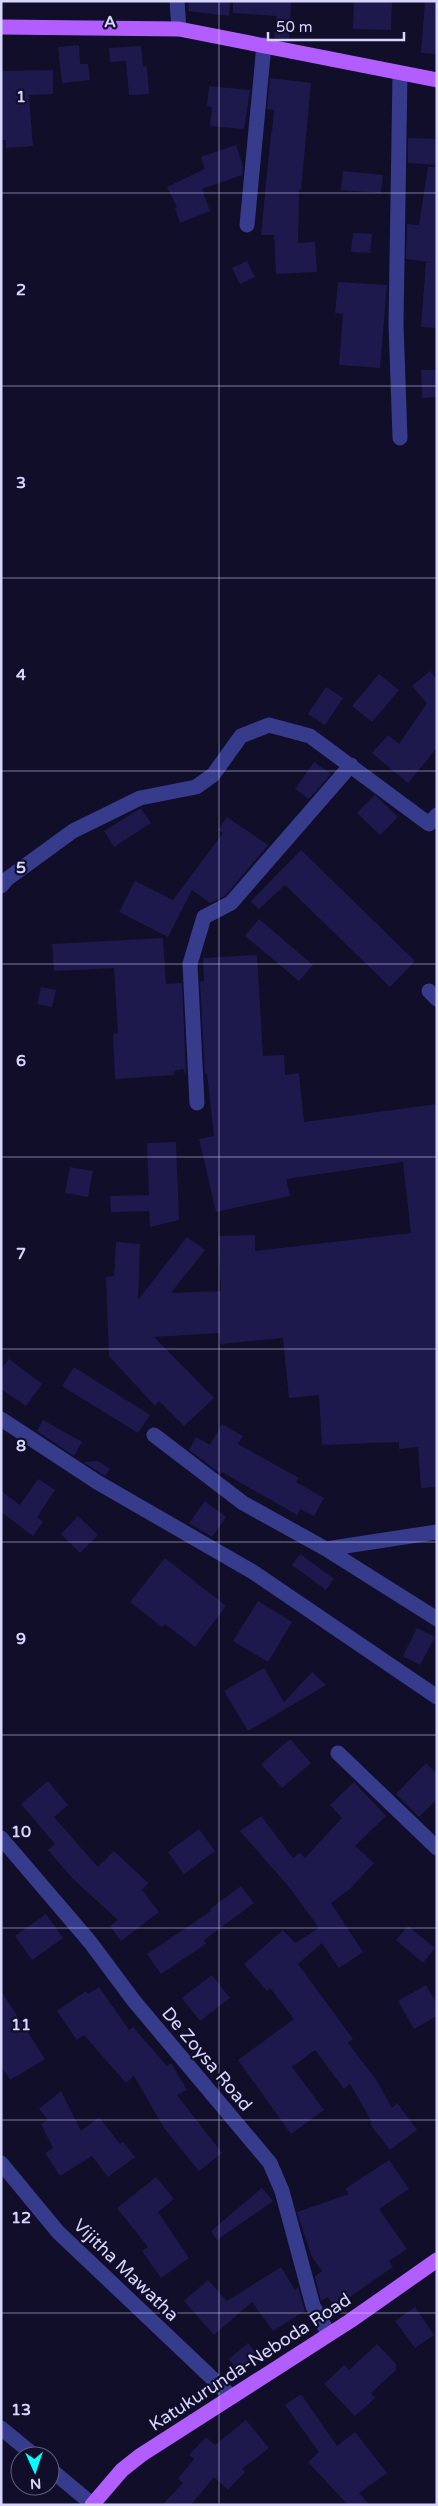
<svg xmlns="http://www.w3.org/2000/svg" width="438" height="2506" font-family="'Varela Round',sans-serif">
  <style>
    .building { fill: #1e194c }
    .lines { fill: none; stroke-linecap: round; stroke-linejoin: round }
    .minor { stroke: #363b8b; stroke-width: 15 }
    .major { stroke: #b25dff; stroke-width: 15 }
    .grid { fill: none; stroke: #d7d6ff; stroke-width: 1; stroke-opacity: 0.55 }
    .labels { text-anchor: middle; stroke-width: 4.5; stroke-linejoin: round; paint-order: stroke }
    .street-label { font-size: 18px; fill: #d7d6ff; stroke: #100e29 }
    .grid-label { font-size: 16px; text-anchor: middle; font-weight: bold; fill: #d7d6ff; stroke: #100e29; stroke-width: 4.5; stroke-linejoin: round; paint-order: stroke }
  </style>
  <rect width="100%" height="100%" fill="#100e29"/>
  <path class="building" d="M189,1H230L229,16L188,11Z
    M233,1H291L289,39L274,38L277,16L233,13Z
    M354,1H392L391,30L353,29Z
    M425,1H437V54L421,53Z
    M79,45L80,64H88L90,80L62,83L58,47Z
    M141,46L143,67L147,66L149,94L129,95L126,61L110,62L109,48Z
    M53,70V94L29,95L33,146L6,148V140H1V71Z
    M270,78L311,83L301,190L299,189L298,243L315,242L317,272L276,274L274,235H261L271,133L273,132H272L274,110L267,109Z
    M209,86L250,90L244,129L210,126L212,107L207,106Z
    M408,138L437,139V165L408,163Z
    M236,145L243,166L242,175L202,189L210,211L180,223L175,208L177,207L167,187L205,169L201,157Z
    M428,167H437V263L406,259L407,224L419,225Z
    M343,171L383,175L381,193L341,190Z
    M353,233L372,234L370,253L351,252Z
    M247,261L255,277L240,284L232,268Z
    M426,262L437,263V328L421,327Z
    M338,282L387,285L380,368L339,365L343,314L335,313Z
    M421,370H437V397L422,398Z
    M430,671L437,679V748L408,783L372,753L388,735L399,744L427,703L412,686Z
    M379,674L399,690L372,722L352,706Z
    M326,687L343,698L325,725L308,714Z
    M314,762L331,774L309,799L295,789Z
    M375,795L398,817L380,835L357,813Z
    M141,808L151,823L114,847L104,831Z
    M227,817L268,845L225,896L210,903L192,890L168,937L119,912L135,881L173,900L223,833L218,830Z
    M301,850L415,961L390,987L285,885L259,909L251,901Z
    M259,919L313,965L299,981L245,936Z
    M163,938L166,984L182,983L186,1075L183,1069L174,1071V1075L115,1079L113,1034L118,1033L114,968L54,971L52,944Z
    M257,955L263,1056L284,1055L285,1075L299,1073L304,1122L437,1104V1487L421,1488L418,1447L399,1449V1442L322,1445L319,1395L289,1398L283,1338L220,1344L219,1333L154,1337L214,1398L184,1426L159,1401L155,1406L109,1356L106,1277L114,1276L116,1242L140,1244L138,1300L187,1237L205,1250L171,1293L221,1291L218,1236L255,1235V1251L411,1233L403,1162L286,1179L290,1196L216,1212L199,1139L214,1136L207,1074H205L200,982L204,981L203,958Z
    M41,987L56,990L52,1007L37,1004Z
    M176,1142L179,1220L150,1227L149,1211L111,1212L110,1196L149,1195L147,1143Z
    M70,1167L93,1171L88,1197L65,1193Z
    M9,1359L42,1384L26,1406L1,1389V1369Z
    M74,1367L150,1415L138,1433L62,1386Z
    M43,1420L82,1442L74,1456L37,1431Z
    M222,1424L243,1436L238,1444L299,1478L296,1482L324,1498L314,1516L300,1509L297,1515L222,1472L221,1474L189,1450L196,1437L210,1445Z
    M98,1461L110,1469L105,1476L83,1462Z
    M38,1479L55,1490L37,1517L43,1522L33,1536L1,1512V1491L20,1505Z
    M205,1501L226,1517L212,1537L189,1523Z
    M78,1516L98,1535L80,1553L61,1534Z
    M300,1554L334,1579L326,1590L292,1565Z
    M165,1558L226,1606L195,1647L165,1624L162,1627L130,1602Z
    M258,1601L292,1622L268,1662L233,1641Z
    M417,1628L435,1637L420,1665L403,1656Z
    M264,1668L284,1702L312,1672L326,1685L248,1731L224,1691Z
    M290,1739L311,1763L282,1788L261,1764Z
    M426,1763L437,1774V1799L419,1817L396,1794Z
    M48,1781L68,1805L54,1817L98,1867L114,1851L148,1883L142,1890L159,1912L121,1941L110,1926L118,1920L73,1879L48,1850L55,1844L21,1804Z
    M354,1782L386,1816L355,1846L374,1863L350,1889L331,1903L363,1952L339,1968L322,1943L298,1964L353,2039L348,2043L377,2081L392,2108L397,2103L417,2130L390,2150L370,2124L372,2122L350,2084L344,2089L315,2050L292,2067L324,2110L291,2134L238,2060L294,2019L270,1988L267,1991L244,1964L283,1930L295,1943L319,1928L289,1887L240,1831L261,1816L293,1858L300,1853L305,1858L342,1818L330,1805Z
    M199,1829L215,1851L184,1874L168,1852Z
    M241,1886L254,1903L204,1940L206,1944L161,1974L147,1954L211,1911L210,1909Z
    M46,1914L63,1938L32,1960L15,1936Z
    M408,1926L435,1948L423,1963L396,1940Z
    M212,1975L230,1998L200,2021L182,1998Z
    M426,1985L437,2004V2016L414,2029L398,2001Z
    M99,1987L129,2030L133,2027L167,2066L171,2063L187,2090L177,2095L222,2153L199,2171L164,2128L134,2076L126,2083L84,2035L77,2040L57,2011L86,1991L88,1994Z
    M1,1991L45,2059L10,2080L1,2066Z
    M61,2091L81,2131L99,2117L120,2144L123,2142L135,2157L108,2177L92,2156L60,2176L45,2153L53,2148L41,2124L48,2120L39,2109Z
    M389,2160L409,2189L379,2209L407,2249L389,2261L393,2267L335,2307L328,2297L321,2301L315,2276L322,2271L312,2257L297,2212L349,2194L345,2189Z
    M156,2177L174,2199L158,2212L189,2258L161,2278L142,2251L148,2247L117,2208Z
    M262,2188L273,2201L217,2240L211,2231Z
    M281,2267L295,2290L298,2287L305,2311L273,2331L252,2302L214,2335L184,2301L208,2280L227,2301Z
    M415,2307L434,2335L415,2348L395,2321Z
    M248,2343L260,2358L240,2373L229,2359Z
    M377,2344L396,2364V2370L371,2393L375,2398L355,2416L324,2384L344,2365L349,2370Z
    M301,2394L337,2446L355,2432L387,2473L359,2493L370,2505H348L308,2462L319,2452L285,2405Z
    M246,2420L269,2448L242,2469L245,2472L228,2490L214,2477L191,2505H162L183,2483L178,2479L194,2459L189,2455L206,2437L215,2445Z"/>
  <g class="lines">
    <path class="minor" d="M177,1L179,29
      M400,74L396,324L400,438
      M247,225L264,45
      M1,886L7,879L73,831L140,798L196,787L213,775L241,736L269,725L310,736L429,824L437,815
      M429,991L437,999
      M197,1103L190,964L204,917L231,903L351,765
      M1,1419L97,1482L253,1572L437,1697
      M154,1435L243,1503L326,1549L437,1619
      M326,1549L437,1532
      M338,1753L437,1848
      M1,1838L90,1942L134,2001L270,2163L282,2191L313,2306L329,2334
      M1,2163L58,2232L232,2397
      M1,2428L35,2456
      M50,2469L92,2504"/>
    <path class="major" d="M1,27L179,29L437,80
      M92,2505L122,2470L141,2455L350,2321L437,2260"/>
  </g>
  <path class="grid" d="M219,1V2505M1,193H437M1,386H437M1,578H437M1,771H437M1,964H437M1,1157H437M1,1349H437M1,1542H437M1,1735H437M1,1928H437M1,2120H437M1,2313H437"/>
  <g class="labels">
    <g class="street-label">
      <text transform="translate(207 2059) rotate(50)" y="6">De Zoysa Road</text>
      <text transform="translate(126 2270) rotate(44)" y="6">Vijitha Mawatha</text>
      <text transform="translate(250 2362) rotate(-33)" y="6">Katukurunda-Neboda Road</text>
    </g>
  </g>
  <g class="grid-label">
    <text x="110" y="27">A</text>
    <text x="21" y="102">1</text>
    <text x="21" y="295">2</text>
    <text x="21" y="488">3</text>
    <text x="21" y="680">4</text>
    <text x="21" y="873">5</text>
    <text x="21" y="1066">6</text>
    <text x="21" y="1259">7</text>
    <text x="21" y="1451">8</text>
    <text x="21" y="1644">9</text>
    <text x="21" y="1837">10</text>
    <text x="21" y="2030">11</text>
    <text x="21" y="2223">12</text>
    <text x="21" y="2415">13</text>
  </g>
  <rect width="438" height="2506" fill="none" stroke="#d7d6ff" stroke-width="5"/>
  <g transform="translate(35 2471) rotate(177)"><circle r="24" fill="#100e29" stroke="#605e7f"/>
  <path d="M0-4L9 19L0 12L-9 19Z" fill="#02ffff"/>
  <text y="-8" font-size="14" font-weight="bold" text-anchor="middle" fill="#d7d6ff">N</text>
  </g>
  <path d="M268 32v8h136v-8" fill="none" stroke="#d7d6ff" stroke-width="2.5"/>
  <text x="276" y="32" font-size="15" fill="#d7d6ff" stroke="#100e29" stroke-width="4" paint-order="stroke">50 m</text>
</svg>
